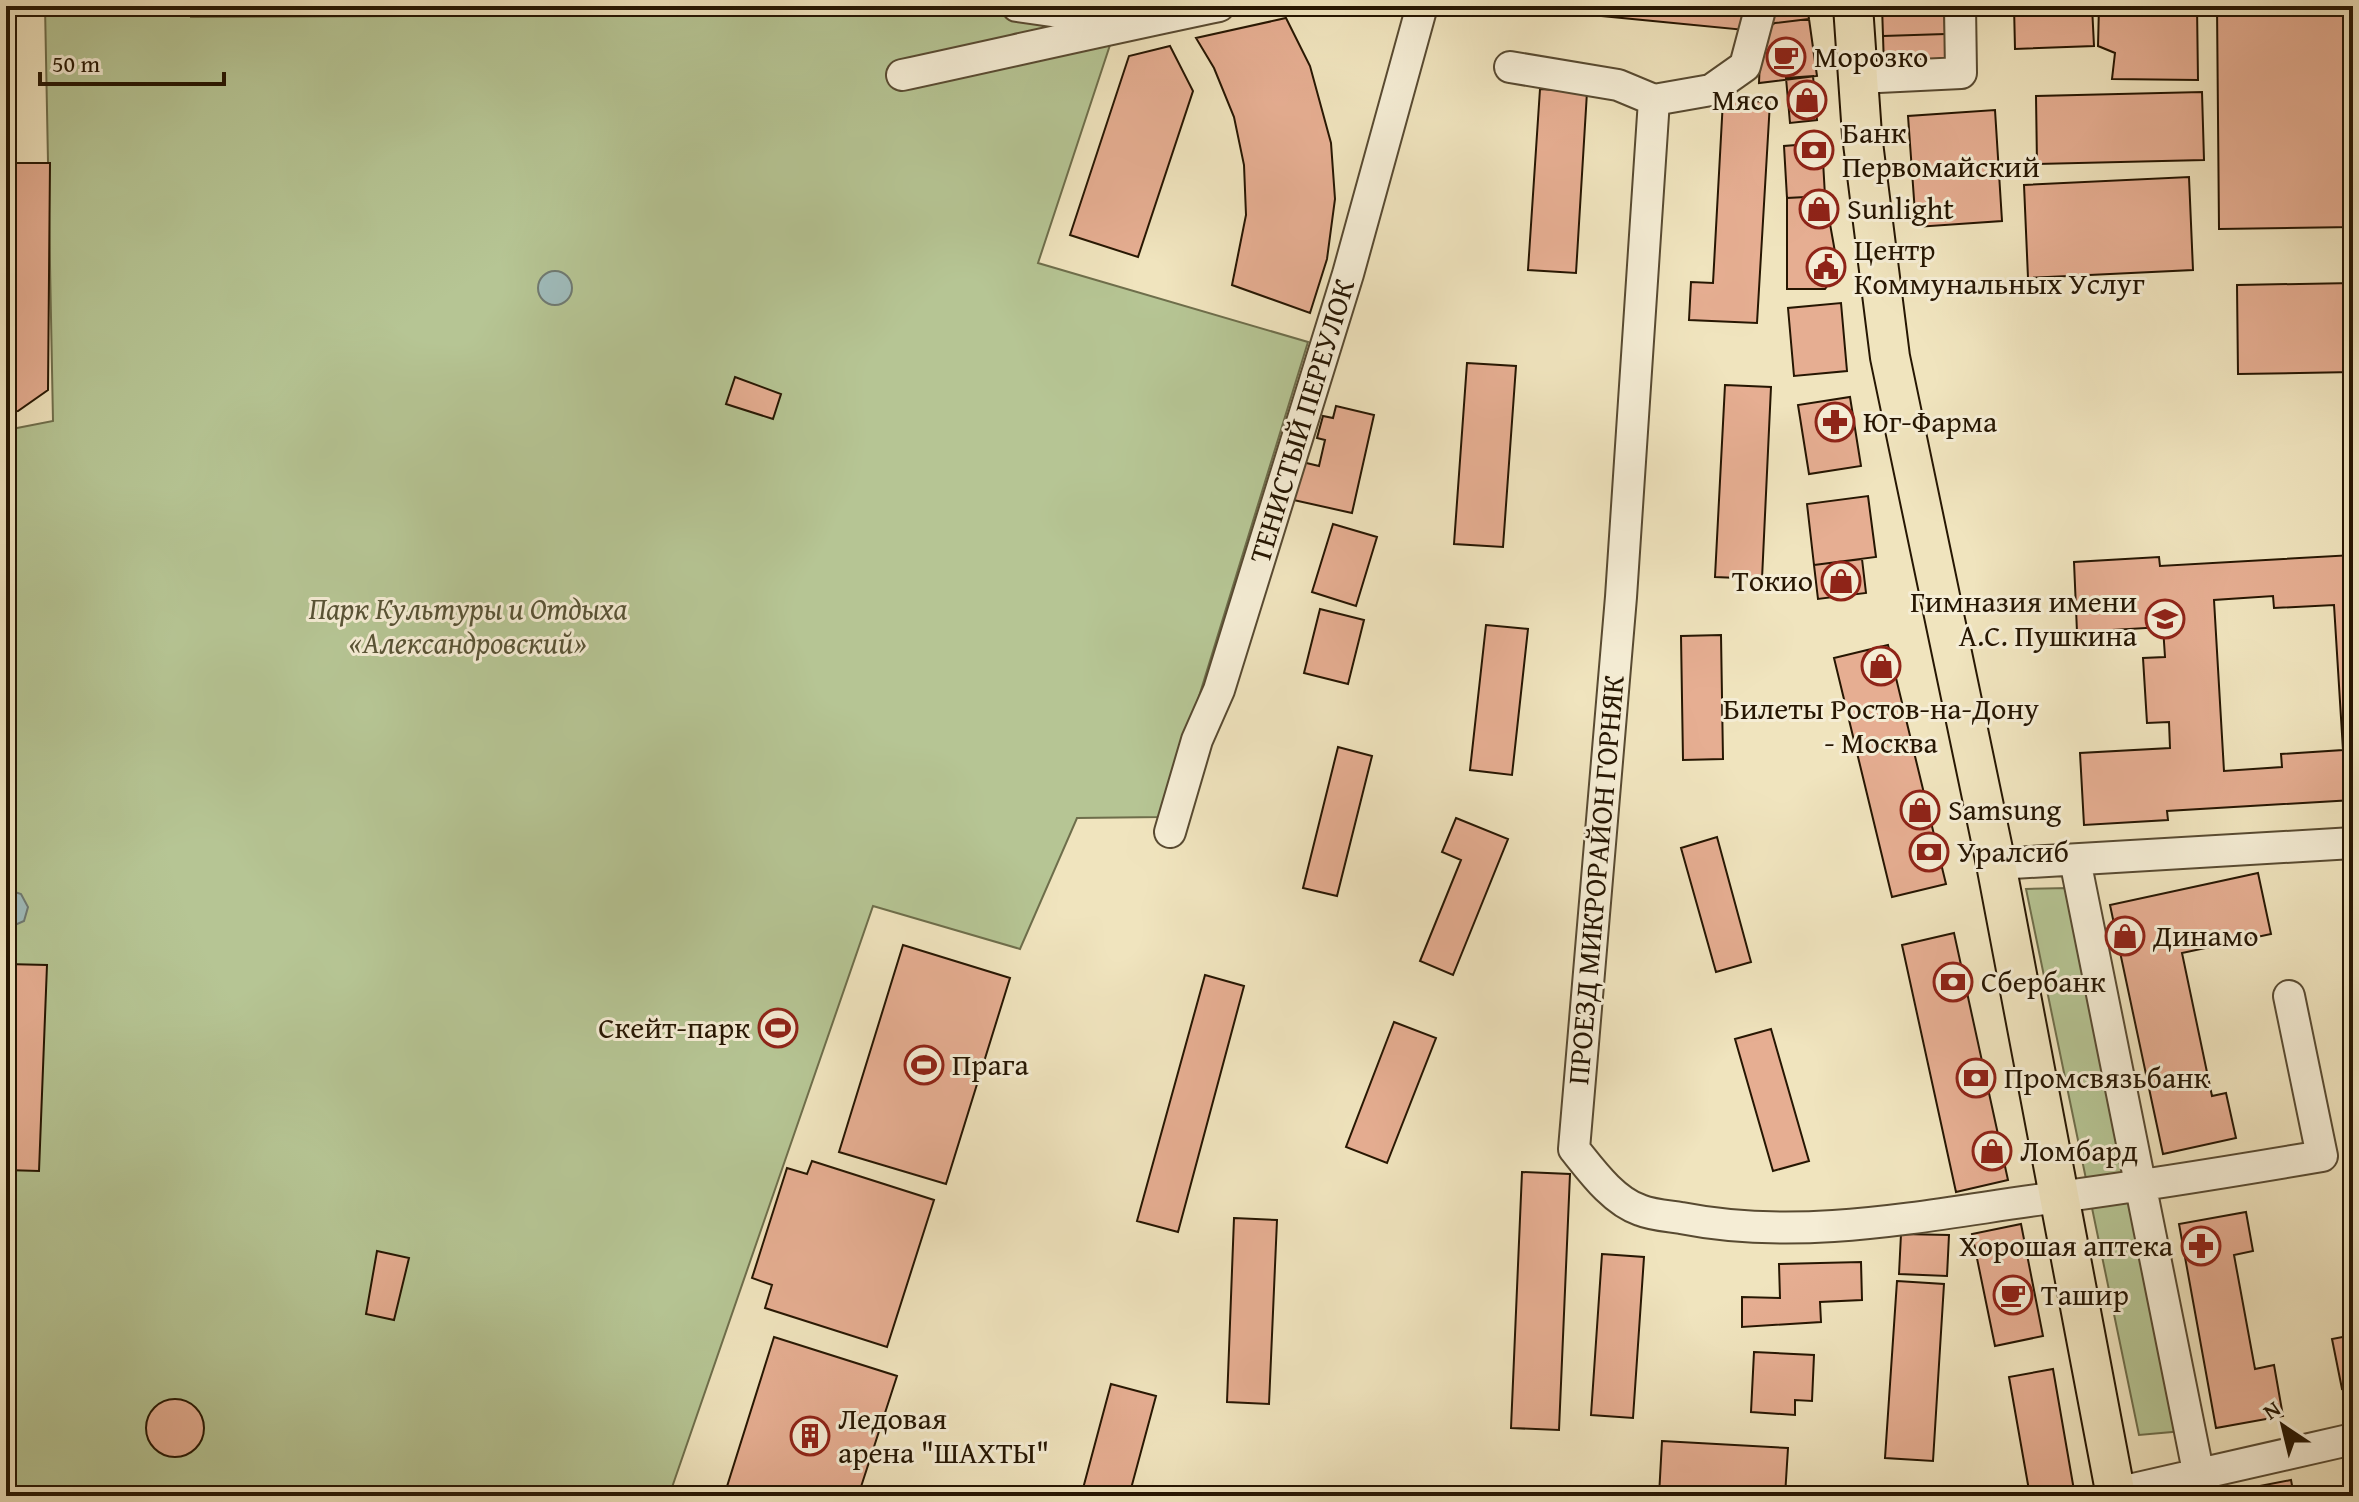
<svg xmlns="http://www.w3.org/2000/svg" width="2359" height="1502" font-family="'Gentium Book Plus',serif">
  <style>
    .green { fill: #b6c594; stroke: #6e6e4b; stroke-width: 2 }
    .water { fill: #9fbcbc; stroke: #6f7a72; stroke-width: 2 }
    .building { fill: #e6ae92; stroke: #261602; stroke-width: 2; fill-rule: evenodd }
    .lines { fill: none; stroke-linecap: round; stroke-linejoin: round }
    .minor-casing { stroke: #584a31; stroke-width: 34 }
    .major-casing { stroke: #261602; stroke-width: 42 }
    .minor { stroke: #f5edd5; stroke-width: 30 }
    .major { stroke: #f0e4be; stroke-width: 38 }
    .labels { text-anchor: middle; stroke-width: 6; stroke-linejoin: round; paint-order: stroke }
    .poi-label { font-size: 30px; fill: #261602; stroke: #f5edd5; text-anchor: start }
    .street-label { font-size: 30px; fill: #261602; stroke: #f5edd5 }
    .park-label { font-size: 30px; font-style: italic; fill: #585335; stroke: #f5edd5 }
  </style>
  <rect width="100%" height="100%" fill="#f0e4be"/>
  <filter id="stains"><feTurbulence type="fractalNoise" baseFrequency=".0025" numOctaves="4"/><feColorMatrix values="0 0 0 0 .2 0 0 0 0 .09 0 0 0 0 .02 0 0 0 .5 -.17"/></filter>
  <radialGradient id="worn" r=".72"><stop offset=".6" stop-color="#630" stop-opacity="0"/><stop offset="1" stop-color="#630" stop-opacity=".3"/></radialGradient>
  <path class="green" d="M45,6H190L191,17L1080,13L1110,45L1038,263L1308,342L1162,817L1077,818L1020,949L873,906L669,1496H6V433L12,429L53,421Z
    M2068,888L2183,1431L2139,1435L2026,889Z"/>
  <path class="water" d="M538 288a17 17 0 1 1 34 0a17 17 0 1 1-34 0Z
    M6,889L21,894L28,907L24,921L6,929Z"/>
  <path class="building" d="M719,6H880L719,16Z
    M1562,6H1757L1755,31L1561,12Z
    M1777,6H1807L1809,19L1775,23L1761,32Z
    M1882,6H1944L1945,34L1883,36Z
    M2014,6H2092L2094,46L2015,49Z
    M2099,6H2197L2198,80L2112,79L2115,53L2098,46Z
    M2217,6H2353V227L2219,229Z
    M1286,18L1310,66L1331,143L1335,199L1327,259L1310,313L1232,285L1246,215L1244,165L1234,117L1214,68L1196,38Z
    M1809,19L1817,76L1759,83L1761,32L1775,23Z
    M1945,34L1946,65L1884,67L1883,36Z
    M1170,46L1193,91L1138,257L1070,235L1129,56Z
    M1813,76L1817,120L1790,123L1786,78Z
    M1540,89L1587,92L1576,273L1528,270Z
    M2202,92L2204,160L2037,164L2036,96Z
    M1723,100L1770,102L1757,323L1689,320L1691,282L1713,283Z
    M1995,110L2002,221L1916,227L1908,116Z
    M1822,143L1825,196L1787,198L1784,146Z
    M6,163H50L48,390L18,411L6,412Z
    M2189,177L2193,270L2028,278L2024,185Z
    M1825,196L1837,263L1833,278L1825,289H1787V198Z
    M2353,283V372L2238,374L2237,285Z
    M1841,303L1847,371L1794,376L1788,308Z
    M1467,363L1516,366L1503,547L1454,544Z
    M735,377L781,394L773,419L726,404Z
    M1725,385L1771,387L1762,579L1715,577Z
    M1850,397L1861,466L1809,474L1798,405Z
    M1336,406L1374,415L1352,513L1289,499L1298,461L1319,466L1325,440L1317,438L1323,416L1333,418Z
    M1868,496L1876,557L1814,565L1807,504Z
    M1333,524L1377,537L1356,606L1312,592Z
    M2353,555V800L2167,811L2168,820L2084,825L2080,753L2170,748L2169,722L2147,723L2143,658L2165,657L2163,627L2077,632L2074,562L2159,557L2160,566ZM2273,596L2274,608L2334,605L2343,750L2281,754L2282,767L2224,771L2214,600Z
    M1862,559L1866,593L1818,599L1814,565Z
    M1320,609L1364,620L1348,684L1304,673Z
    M1486,625L1528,629L1512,775L1470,770Z
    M1721,635L1723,759L1683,760L1681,636Z
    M1888,645L1946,884L1892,897L1834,658Z
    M1338,747L1372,756L1337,896L1303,888Z
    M1456,818L1508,839L1453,975L1420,961L1461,860L1442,852Z
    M1717,837L1751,962L1716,972L1681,848Z
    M2353,869V920H2347L2345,870Z
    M2258,873L2271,934L2182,953L2212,1096L2226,1093L2236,1138L2163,1154L2110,905Z
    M1954,933L2008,1180L1956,1192L1902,945Z
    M903,945L1010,978L946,1184L839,1152Z
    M6,964L47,965L39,1171L6,1170Z
    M1205,975L1244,986L1178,1232L1137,1221Z
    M1394,1022L1436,1038L1387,1163L1346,1147Z
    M1771,1029L1809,1161L1773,1171L1735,1039Z
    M812,1161L934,1200L887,1347L765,1308L772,1285L752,1278L787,1168L807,1174Z
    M1522,1172L1570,1174L1559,1430L1511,1428Z
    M2246,1212L2253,1251L2234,1255L2255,1369L2274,1365L2283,1416L2216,1428L2179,1224Z
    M1234,1218L1277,1220L1269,1404L1227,1402Z
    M2021,1224L2043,1336L1995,1346L1972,1234Z
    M1901,1234L1949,1235L1947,1276L1899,1274Z
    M377,1251L409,1258L394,1320L366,1314Z
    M1602,1254L1644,1257L1633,1418L1591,1415Z
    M1861,1262L1862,1300L1820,1302L1821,1322L1742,1327V1297L1780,1298L1779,1264Z
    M1897,1281L1944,1284L1933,1461L1885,1458Z
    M2353,1335V1386L2342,1389L2332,1339Z
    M774,1337L897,1376L858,1496H724Z
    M1754,1352L1814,1355L1812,1401L1795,1400V1415L1751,1412Z
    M2053,1369L2075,1496H2030L2009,1377Z
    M1111,1384L1156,1396L1129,1496H1081Z
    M146 1428a29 29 0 1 1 58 0a29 29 0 1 1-58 0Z
    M1662,1441L1788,1448L1785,1496H1659Z
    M2291,1480L2294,1496H2240L2239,1490Z"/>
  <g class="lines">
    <defs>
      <path id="minor" d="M1017,6L1122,21
        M1510,67L1618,85L1654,100L1711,90L1745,66L1761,6
        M902,75C1008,52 1113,28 1219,6
        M1858,78L1961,73L1960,6
        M1654,100L1621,597L1574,1149C1591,1170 1613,1201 1640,1210C1652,1215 1668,1216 1681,1218C1807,1243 1935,1213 2059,1197C2147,1185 2234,1171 2322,1156L2289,996
        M1170,832L1197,740L1219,690L1348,274L1422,6
        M2075,860L2203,1496
        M1996,864L2353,843
        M2116,1493L2353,1439"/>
      <path id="major" d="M1853,6L1862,135L1890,357L1996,864L2116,1496"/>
    </defs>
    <use href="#minor" class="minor-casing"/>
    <use href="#major" class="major-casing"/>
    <use href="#minor" class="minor"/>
    <use href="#major" class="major"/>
  </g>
  <defs>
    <symbol id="cafe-ring" viewBox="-11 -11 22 22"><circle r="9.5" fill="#f5edd5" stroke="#8f2418" stroke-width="1.5"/><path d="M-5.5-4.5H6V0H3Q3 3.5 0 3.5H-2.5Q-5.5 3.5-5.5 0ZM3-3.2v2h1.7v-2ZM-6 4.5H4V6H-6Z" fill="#8f2418"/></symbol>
    <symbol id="shop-ring" viewBox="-11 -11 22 22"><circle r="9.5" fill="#f5edd5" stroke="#8f2418" stroke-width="1.5"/><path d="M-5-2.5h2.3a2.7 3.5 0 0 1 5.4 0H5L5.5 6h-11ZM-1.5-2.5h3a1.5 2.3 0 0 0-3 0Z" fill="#8f2418"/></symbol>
    <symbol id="bank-ring" viewBox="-11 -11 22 22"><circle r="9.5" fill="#f5edd5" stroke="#8f2418" stroke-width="1.5"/><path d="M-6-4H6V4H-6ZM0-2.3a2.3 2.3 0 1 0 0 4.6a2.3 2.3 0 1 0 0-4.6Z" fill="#8f2418"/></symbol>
    <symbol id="civic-ring" viewBox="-11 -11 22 22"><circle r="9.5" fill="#f5edd5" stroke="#8f2418" stroke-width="1.5"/><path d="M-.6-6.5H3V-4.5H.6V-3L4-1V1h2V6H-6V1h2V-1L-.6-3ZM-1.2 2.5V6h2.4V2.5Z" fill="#8f2418"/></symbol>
    <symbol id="pharmacy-ring" viewBox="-11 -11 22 22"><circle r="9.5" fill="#f5edd5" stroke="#8f2418" stroke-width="1.5"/><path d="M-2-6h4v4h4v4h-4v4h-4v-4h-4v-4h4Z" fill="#8f2418"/></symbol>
    <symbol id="school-ring" viewBox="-11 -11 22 22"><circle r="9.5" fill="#f5edd5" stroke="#8f2418" stroke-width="1.5"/><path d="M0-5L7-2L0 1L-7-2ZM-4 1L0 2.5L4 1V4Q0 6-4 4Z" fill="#8f2418"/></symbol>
    <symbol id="stadium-ring" viewBox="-11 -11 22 22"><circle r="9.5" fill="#f5edd5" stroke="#8f2418" stroke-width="1.5"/><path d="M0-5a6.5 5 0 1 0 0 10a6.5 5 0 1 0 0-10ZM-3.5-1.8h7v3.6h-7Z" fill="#8f2418"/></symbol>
    <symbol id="building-ring" viewBox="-11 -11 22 22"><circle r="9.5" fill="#f5edd5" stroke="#8f2418" stroke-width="1.5"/><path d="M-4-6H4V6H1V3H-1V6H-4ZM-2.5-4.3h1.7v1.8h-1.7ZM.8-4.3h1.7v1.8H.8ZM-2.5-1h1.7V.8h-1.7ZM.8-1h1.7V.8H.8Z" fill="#8f2418"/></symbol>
  </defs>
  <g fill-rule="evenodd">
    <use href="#cafe-ring" x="1764" y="35" width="44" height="44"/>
    <use href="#shop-ring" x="1785" y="78" width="44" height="44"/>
    <use href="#bank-ring" x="1792" y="128" width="44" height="44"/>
    <use href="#shop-ring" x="1797" y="187" width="44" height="44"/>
    <use href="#civic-ring" x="1804" y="245" width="44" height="44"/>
    <use href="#pharmacy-ring" x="1813" y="400" width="44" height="44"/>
    <use href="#shop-ring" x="1819" y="559" width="44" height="44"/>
    <use href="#school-ring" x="2143" y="597" width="44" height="44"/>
    <use href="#shop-ring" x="1859" y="644" width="44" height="44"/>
    <use href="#shop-ring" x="1898" y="788" width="44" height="44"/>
    <use href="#bank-ring" x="1907" y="830" width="44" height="44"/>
    <use href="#shop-ring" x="2103" y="914" width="44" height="44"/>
    <use href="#bank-ring" x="1931" y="960" width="44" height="44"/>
    <use href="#stadium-ring" x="756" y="1006" width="44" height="44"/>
    <use href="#stadium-ring" x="902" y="1043" width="44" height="44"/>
    <use href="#bank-ring" x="1954" y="1056" width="44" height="44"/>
    <use href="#shop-ring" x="1970" y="1129" width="44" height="44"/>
    <use href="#pharmacy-ring" x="2179" y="1224" width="44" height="44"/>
    <use href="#cafe-ring" x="1991" y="1273" width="44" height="44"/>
    <use href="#building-ring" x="788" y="1414" width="44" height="44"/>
  </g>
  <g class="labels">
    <g class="poi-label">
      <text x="1814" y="67">Морозко</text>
      <text x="1779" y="110" text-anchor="end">Мясо</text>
      <text x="1842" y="143">Банк<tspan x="1842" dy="34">Первомайский</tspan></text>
      <text x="1847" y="219">Sunlight</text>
      <text x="1854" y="260">Центр<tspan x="1854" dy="34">Коммунальных Услуг</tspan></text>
      <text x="1863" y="432">Юг-Фарма</text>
      <text x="1813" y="591" text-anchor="end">Токио</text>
      <text x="2137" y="612" text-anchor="end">Гимназия имени<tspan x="2137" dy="34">А.С. Пушкина</tspan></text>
      <text x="1881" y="719" text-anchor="middle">Билеты Ростов-на-Дону<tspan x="1881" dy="34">- Москва</tspan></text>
      <text x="1948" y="820">Samsung</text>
      <text x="1957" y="862">Уралсиб</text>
      <text x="2153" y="946">Динамо</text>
      <text x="1981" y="992">Сбербанк</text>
      <text x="750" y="1038" text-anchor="end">Скейт-парк</text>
      <text x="952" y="1075">Прага</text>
      <text x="2004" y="1088">Промсвязьбанк</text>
      <text x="2020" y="1161">Ломбард</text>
      <text x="2173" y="1256" text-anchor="end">Хорошая аптека</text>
      <text x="2041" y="1305">Ташир</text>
      <text x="838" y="1429">Ледовая<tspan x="838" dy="34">арена "ШАХТЫ"</tspan></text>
    </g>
    <g class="street-label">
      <text transform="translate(1302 421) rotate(-73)" y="10">ТЕНИСТЫЙ ПЕРЕУЛОК</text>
      <text transform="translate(1596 880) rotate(-85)" y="10">ПРОЕЗД МИКРОРАЙОН ГОРНЯК</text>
    </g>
    <g class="park-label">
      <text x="468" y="619">Парк Культуры и Отдыха<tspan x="468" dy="34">«Александровский»</tspan></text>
    </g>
  </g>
  <rect width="2359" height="1502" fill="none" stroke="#f0e4be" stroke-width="32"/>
  <rect x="8" y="8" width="2343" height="1486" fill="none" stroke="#261602" stroke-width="4"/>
  <rect x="16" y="16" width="2327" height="1470" fill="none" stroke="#261602" stroke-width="2"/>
  <g transform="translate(2283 1426) rotate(325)" stroke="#f5edd5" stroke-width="6" paint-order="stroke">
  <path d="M0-6L14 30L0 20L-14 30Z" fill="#261602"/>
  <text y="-12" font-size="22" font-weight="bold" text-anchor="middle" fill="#261602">N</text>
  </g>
  <path d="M40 72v12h184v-12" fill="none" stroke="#261602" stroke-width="4"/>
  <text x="52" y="72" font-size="24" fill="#261602" stroke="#f5edd5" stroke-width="6" paint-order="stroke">50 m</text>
  <rect width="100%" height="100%" filter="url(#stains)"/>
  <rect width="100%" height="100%" fill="url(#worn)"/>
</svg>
